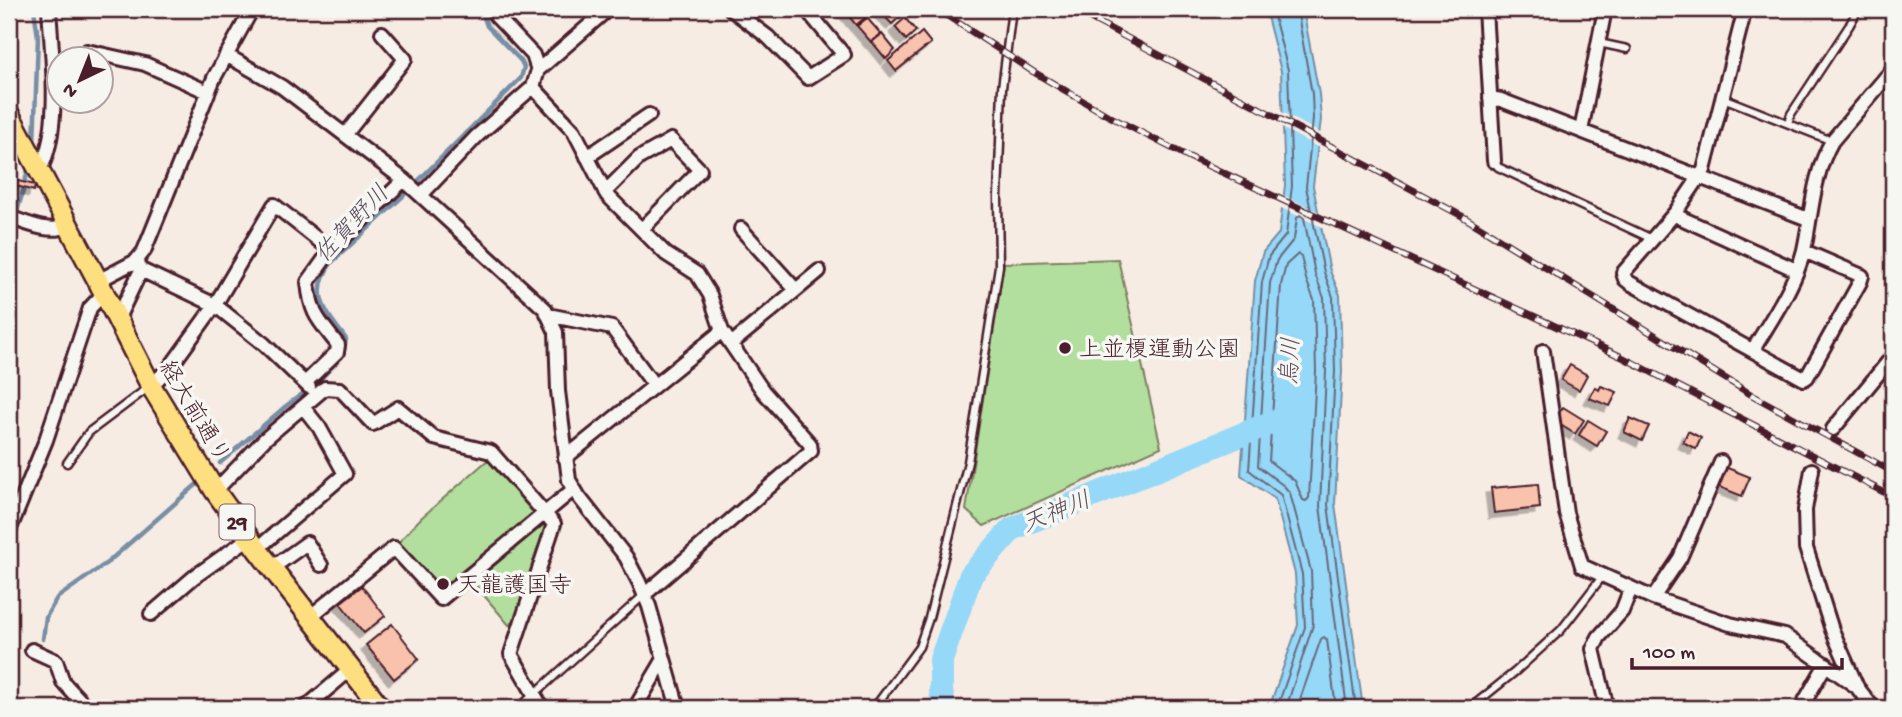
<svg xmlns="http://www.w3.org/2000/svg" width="1902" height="717" font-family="'Gochi Hand','Klee One',sans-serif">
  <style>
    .green { fill: #b2df9d; stroke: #7e7f64; stroke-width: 2 }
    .water { fill: #95d8f7; stroke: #778ea5; stroke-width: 2 }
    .pier { fill: #f6ece4 }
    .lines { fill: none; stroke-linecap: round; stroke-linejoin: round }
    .shore { stroke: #68697d; stroke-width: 2 }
    .stream { stroke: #778ea5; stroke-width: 4.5 }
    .river { stroke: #95d8f7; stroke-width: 24 }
    .building { fill: #f8c2ac; stroke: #4a1f2b; stroke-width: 2; filter: url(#shadow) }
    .service-casing { stroke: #4a1f2b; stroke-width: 11 }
    .minor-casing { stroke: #4a1f2b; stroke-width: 18 }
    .primary-casing { stroke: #4a1f2b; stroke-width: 24 }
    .service { stroke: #f6f6f2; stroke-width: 6 }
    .minor { stroke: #f6f6f2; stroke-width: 12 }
    .primary { stroke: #fedf80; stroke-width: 19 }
    .rail-casing { stroke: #4a1f2b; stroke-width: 7 }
    .rail { stroke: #f6f6f2; stroke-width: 4.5; stroke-dasharray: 13; stroke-linecap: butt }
    .poi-dot { fill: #4a1f2b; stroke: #f6f6f2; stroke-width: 2.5 }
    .labels { text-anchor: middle; stroke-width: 7; stroke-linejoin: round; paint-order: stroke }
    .shield { fill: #f6f6f2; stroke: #7e6067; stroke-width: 2 }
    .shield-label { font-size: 21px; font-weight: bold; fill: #4a1f2b }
    .poi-label { font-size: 23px; fill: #4a1f2b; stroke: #f6f6f2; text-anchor: start }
    .street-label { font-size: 23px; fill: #4a1f2b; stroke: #f6f6f2 }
    .water-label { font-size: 24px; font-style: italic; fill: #5d4d5e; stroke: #f6f6f2 }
  </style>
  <defs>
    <filter id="shadow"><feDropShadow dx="-5.5" dy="5.5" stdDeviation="0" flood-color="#0004"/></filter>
  </defs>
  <rect width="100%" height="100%" fill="#f6ece4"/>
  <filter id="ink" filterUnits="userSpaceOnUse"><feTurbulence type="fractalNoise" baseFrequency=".0143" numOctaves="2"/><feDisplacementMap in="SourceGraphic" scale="14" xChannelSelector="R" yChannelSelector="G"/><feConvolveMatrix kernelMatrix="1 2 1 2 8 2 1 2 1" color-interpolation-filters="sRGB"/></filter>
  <g filter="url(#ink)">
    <path class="green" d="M1118,259L1161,447L984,526L966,510L1004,263Z
      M490,458L539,513L441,591L397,544L421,518Z
      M543,519L548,525L519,616L509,625L471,580Z"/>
    <path class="water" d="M1265,9H1303L1319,94L1321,119L1313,186L1330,271L1340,295L1342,371L1335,504L1363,708H1269L1298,625L1295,574L1275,499L1241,475L1255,281L1263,252L1279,233L1285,185L1281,71Z"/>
    <path class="pier" d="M1280,111L1322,134L1321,149L1280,127Z
      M1281,194L1323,214L1326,229L1279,207Z"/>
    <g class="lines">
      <path class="shore" d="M1272,9L1288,70L1292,186L1286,235L1269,256L1262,282L1249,470L1281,495L1302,574L1305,627L1277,708
        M1297,9L1312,94L1313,119L1306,187L1324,272L1333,297L1335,371L1328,505L1356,708
        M1298,254L1301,256L1306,279L1314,300L1316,371L1309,498L1306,501L1303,500L1295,481L1269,461L1281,285L1286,265Z
        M1286,708L1313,625L1311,571L1290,493L1284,486L1258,466L1270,283L1277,260L1294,239L1297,218L1300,215L1304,218L1315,274L1324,298L1326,371L1320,506L1347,708
        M1297,708L1321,639L1324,637L1327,640L1336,708"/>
      <path class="stream" d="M34,144L38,37L34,9
        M25,182L29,166
        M9,238L24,188
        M220,463L286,406L318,382L338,360L344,350L346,339C326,312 308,294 332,262L403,196L521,78L524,67L521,61L487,26L481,9
        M43,639L46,617L57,598L108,562L196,485"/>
      <path class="river" d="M944,708L941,691V660L971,575L1012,529L1275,421"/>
    </g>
    <path class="building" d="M843,9H859L866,17L856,25Z
      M882,9H899L903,14L892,24L879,11Z
      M867,18L881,34L871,42L857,26Z
      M905,18L916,31L906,40L895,27Z
      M922,32L931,43L896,71L888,61Z
      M882,34L895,50L886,59L872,42Z
      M14,180L35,185L34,191L13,185Z
      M1570,365L1587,375L1579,390L1561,380Z
      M1601,386L1617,392L1610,406L1589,398L1595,387L1599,390Z
      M1563,407L1584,420L1575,434L1554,421Z
      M1630,418L1649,426L1642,441L1624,432Z
      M1588,420L1606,431L1597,446L1579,435Z
      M1688,431L1701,438L1696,449L1683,442Z
      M1725,467L1750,477L1742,496L1717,486Z
      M1538,484L1540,508L1494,513L1491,488Z
      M362,586L385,616L364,633L340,603Z
      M392,624L419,659L394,679L366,645Z"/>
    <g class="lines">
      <defs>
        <path id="service" d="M1599,43L1627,49
          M1723,98L1832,141
          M1788,123L1791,114L1849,26L1855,15V9
          M1494,161L1498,167L1652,239
          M67,463L89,432L149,387
          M519,708L644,595
          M874,708L919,647L929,618L968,462L999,266L998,197L1002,88L1012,9
          M1470,708L1516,671L1561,630L1602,577"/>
        <path id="minor" d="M731,9L768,37L808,78L844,55L806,9
          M1485,9L1494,161
          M1745,9L1704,170L1675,213L1623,273L1625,279L1630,283L1804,379L1807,377L1860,282L1862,276L1804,251
          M87,51L145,64L208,92
          M226,55L282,87L404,180L545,309L556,332L558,391L569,480L579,497L626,557L639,582L649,606L678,708
          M538,70L608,9
          M533,87L574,131L607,195L666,254L697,274L710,295L722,331L763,391L810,444L811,451L644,595
          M1490,98L1501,100L1808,219
          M1581,131L1605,9
          M345,135L405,59L382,33
          M9,145L17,130
          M587,157L649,115
          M39,172C62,130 52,56 49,9
          M605,192L639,158L671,140L700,170L642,229
          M421,195L477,136L533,87L538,70L533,55L496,16L493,9
          M1675,213L1679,217L1796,270
          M9,217C26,223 50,234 67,226
          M741,229L796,290
          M141,270L215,305L264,344L309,387
          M98,281L136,261L144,251L214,78L252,9
          M548,315L612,328L654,385
          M117,320L141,270L138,265
          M731,344L819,271
          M1753,350C1771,319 1795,286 1804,250C1812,213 1813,174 1832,141L1893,69
          M1543,351L1566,513L1582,566L1653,598L1730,624L1785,636L1857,687
          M305,383L337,352L338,345C318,319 311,315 308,282L331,250L404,180
          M151,386L171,366L215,305L274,205L331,250
          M1833,429L1893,356
          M565,458L722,331
          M1812,470L1805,510L1806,548L1832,630L1857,687L1873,708
          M215,491L265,439L325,388L340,389L373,424L398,408L434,438L491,452L554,524L511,654L542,708
          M9,531L46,440L90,308L104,293
          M257,549L345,474L319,427L303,407
          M272,568L307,543L321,565
          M1653,598L1680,558L1721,462
          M151,614L194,577L249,538
          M311,616L394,548L441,599L574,489
          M32,650L56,661L63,682L87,708
          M305,708L351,669
          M635,708L664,659
          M1607,708L1593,649L1599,637L1622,611L1631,588
          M1801,708L1826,664"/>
        <path id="primary" d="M9,114L98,281L151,386L215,491L257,549L381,708"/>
      </defs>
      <use href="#service" class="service-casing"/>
      <use href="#minor" class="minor-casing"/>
      <use href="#primary" class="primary-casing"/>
      <use href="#service" class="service"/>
      <use href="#minor" class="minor"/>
      <use href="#primary" class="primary"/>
      <defs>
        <path id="rail" d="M937,9L1032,71L1107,115L1187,156L1620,356L1893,497
          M1073,9L1462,216L1752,395L1893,472"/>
      </defs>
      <use href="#rail" class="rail-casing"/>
      <use href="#rail" class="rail"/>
    </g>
  </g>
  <g class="poi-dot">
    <circle cx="1065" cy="348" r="7"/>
    <circle cx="443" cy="584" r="7"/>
  </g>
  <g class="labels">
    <rect class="shield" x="219.5" y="504.5" width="35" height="35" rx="5"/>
    <g class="shield-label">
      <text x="237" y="529">29</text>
    </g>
    <g class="poi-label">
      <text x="1079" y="356">上並榎運動公園</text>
      <text x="457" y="592">天龍護国寺</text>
    </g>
    <g class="street-label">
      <text transform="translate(196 411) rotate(59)" y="8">経大前通り</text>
    </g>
    <g class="water-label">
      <text transform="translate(351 223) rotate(-47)" y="8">佐賀野川</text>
      <text transform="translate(1289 361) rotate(-87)" y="8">烏川</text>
      <text transform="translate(1056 511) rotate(-22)" y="8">天神川</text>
    </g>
  </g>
  <rect width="1902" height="717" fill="none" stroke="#f6f6f2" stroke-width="35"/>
  <rect x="18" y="18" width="1867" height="682" fill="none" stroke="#4a1f2b" stroke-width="2.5" filter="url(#ink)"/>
  <g transform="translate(80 80) rotate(223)"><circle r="33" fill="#f6f6f2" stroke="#b1a0a2" stroke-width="2"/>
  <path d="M0-5L12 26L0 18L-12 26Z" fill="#4a1f2b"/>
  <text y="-10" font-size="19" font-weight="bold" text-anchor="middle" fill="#4a1f2b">N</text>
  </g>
  <path d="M1632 658v10h210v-10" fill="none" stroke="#4a1f2b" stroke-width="3.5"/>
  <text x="1643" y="658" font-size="21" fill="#4a1f2b" stroke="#f6f6f2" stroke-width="5" paint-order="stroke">100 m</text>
</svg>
